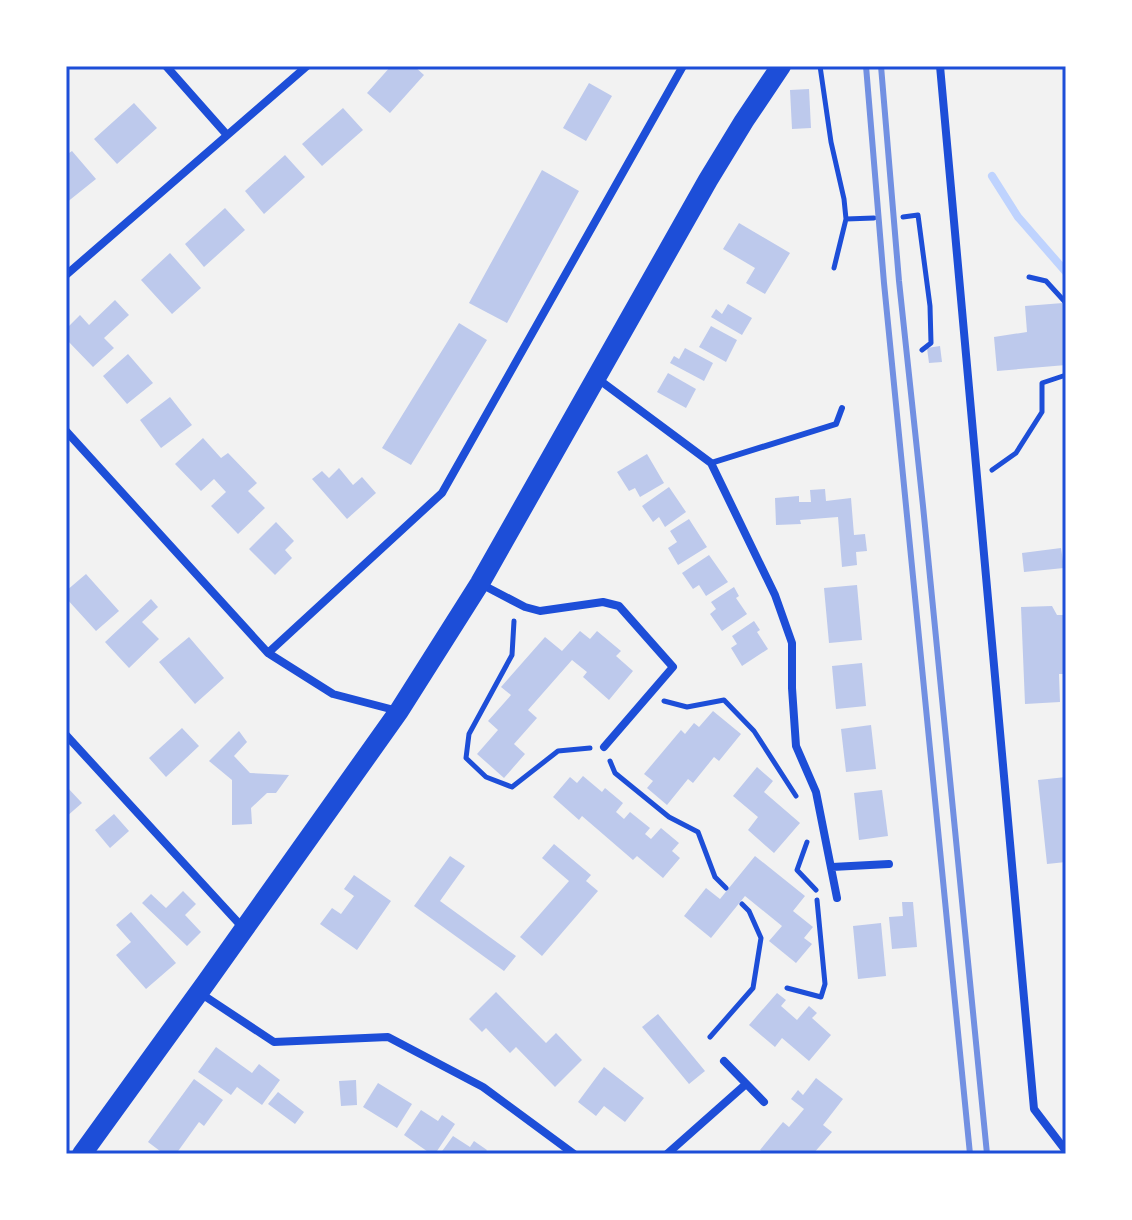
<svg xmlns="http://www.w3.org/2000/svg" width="1132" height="1220" font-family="'Space Grotesk',sans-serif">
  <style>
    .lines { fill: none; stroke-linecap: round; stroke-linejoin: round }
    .stream { stroke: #bfd3fe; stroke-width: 8 }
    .building { fill: #bdc9ec }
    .path { stroke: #1d4ed8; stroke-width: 5 }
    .service { stroke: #1d4ed8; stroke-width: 6 }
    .minor { stroke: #1d4ed8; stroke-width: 8 }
    .primary { stroke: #1d4ed8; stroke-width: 20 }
    .rail { stroke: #7290e2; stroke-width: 6 }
    .neatline { fill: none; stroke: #1d4ed8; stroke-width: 3 }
  </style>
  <rect width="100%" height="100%" fill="#f2f2f2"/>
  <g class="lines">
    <path class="stream" d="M992,176L1018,217L1066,272"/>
  </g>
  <path class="building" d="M391,66H414L424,75L390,113L367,93Z
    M589,83L612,96L586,141L563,128Z
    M809,89L811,128L792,129L790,90Z
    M134,103L157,128L117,164L94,139Z
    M343,108L363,130L322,166L302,144Z
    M72,151L96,179L66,203V155Z
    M285,155L305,177L264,214L245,191Z
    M542,170L579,191L507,323L469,303Z
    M225,208L245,230L204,267L185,244Z
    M739,223L790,253L765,294L746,283L755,268L723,249Z
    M170,253L201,288L172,314L141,280Z
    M115,300L129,315L104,338L114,348L93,367L66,339V329L80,315L89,325Z
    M1063,303L1066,324V365L997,371L994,337L1027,332L1025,306Z
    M728,304L752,318L742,335L711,317L716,309L722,314Z
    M459,323L487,340L411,465L382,448Z
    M711,326L737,340L726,362L699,347Z
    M940,346L942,362L929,363L927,348Z
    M685,348L713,363L704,381L670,363L674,356L679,359Z
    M128,354L153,383L127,404L103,376Z
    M668,373L696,389L686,408L657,392Z
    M170,397L192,425L161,448L140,420Z
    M203,438L221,458L228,453L257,483L248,491L265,508L238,534L211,506L226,492L214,479L201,491L175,464Z
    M647,454L664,483L640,497L635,488L629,491L617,472Z
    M339,468L353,485L362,477L376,493L347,519L312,479L322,471L329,478Z
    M669,487L686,512L665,527L659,517L653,522L642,506Z
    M825,489L826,501L851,498L854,535L865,534L867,551L856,552L857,565L842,567L838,517L800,520L801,524L776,525L775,498L799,496V502H811L810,490Z
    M689,519L707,547L678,565L668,548L677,542L670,531Z
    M276,522L294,541L285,550L292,558L275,575L249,549Z
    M1061,548L1064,568L1024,572L1022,553Z
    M709,555L728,582L706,596L699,585L693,589L682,573Z
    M86,574L119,611L96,631L66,598V591Z
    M857,585L862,640L829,643L824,588Z
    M734,587L739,596L736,598L747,614L722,631L710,614L716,609L711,602Z
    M151,599L158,607L142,622L159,639L129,668L105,642Z
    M1052,606L1057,615H1066V674H1059L1060,702L1025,704L1021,607Z
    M754,621L760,630L757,632L768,649L742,666L731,648L737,644L732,636Z
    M580,631L590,639L597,631L621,651L616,656L633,671L609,700L583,677L587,672L572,660L528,710L537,718L514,744L525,754L504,778L477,754L498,730L488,721L511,695L501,687L545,637L562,651Z
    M189,637L224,678L195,704L159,662Z
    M862,663L866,706L836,709L832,666Z
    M713,711L741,734L719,761L714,757L693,783L688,779L667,805L647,788L653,781L644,774L681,730L685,734L694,723L699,727Z
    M871,725L876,769L846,772L841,729Z
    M182,728L199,746L166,777L149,758Z
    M239,731L247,742L234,756L250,773L289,775L276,793H267L251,808L252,824L232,825V780L209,761Z
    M757,767L773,781L764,792L800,823L774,853L748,830L758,817L733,796Z
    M583,776L602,792L605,788L623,803L616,812L624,819L630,812L650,828L645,834L651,839L661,828L679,843L672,851L680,858L663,878L637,856L633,860L582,816L579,820L553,797L570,777L577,783Z
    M1066,777V862L1047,864L1038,780Z
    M66,786L82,803L66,817Z
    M882,790L888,836L859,840L854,793Z
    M114,814L129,831L110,848L95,830Z
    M554,844L591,875L586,881L598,891L542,956L520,937L569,881L542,858Z
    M450,856L465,866L440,901L516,956L504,971L414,906Z
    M755,856L805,896L793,911L813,927L804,938L812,944L796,963L769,941L782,926L745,896L711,938L684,916L706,888L720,899Z
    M354,875L391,901L357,950L320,924L332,908L341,914L354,896L344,889Z
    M183,891L196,904L185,915L201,932L187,946L142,903L151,894L166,908Z
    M902,902H913L917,947L892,949L889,917L903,916Z
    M131,912L176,963L146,989L116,955L131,942L116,925Z
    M881,923L886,976L858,979L853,926Z
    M496,992L546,1043L556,1033L582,1060L555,1087L516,1047L510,1053L486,1028L482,1032L469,1019Z
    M777,993L786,1000L781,1006L797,1020L809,1006L817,1013L812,1018L831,1035L809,1061L782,1038L775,1047L749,1025Z
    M658,1014L705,1071L689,1084L642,1027Z
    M216,1047L252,1073L259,1064L280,1080L262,1105L237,1087L231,1095L198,1072Z
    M604,1067L644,1098L625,1122L604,1106L596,1116L578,1102Z
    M816,1078L843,1099L823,1125L832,1132L813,1154L804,1152L803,1154H765L760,1150L783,1122L789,1127L804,1109L791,1099L798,1090L803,1095Z
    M194,1079L223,1100L204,1126L199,1122L176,1154H164L148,1142Z
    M356,1080L357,1105L341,1106L339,1081Z
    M378,1083L412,1104L397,1128L363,1107Z
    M278,1092L304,1112L295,1124L268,1104Z
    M421,1110L438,1121L442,1115L455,1124L435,1154H431L404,1135Z
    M453,1136L470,1147L474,1141L487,1150L484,1154H440Z"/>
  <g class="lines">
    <path class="path" d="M820,66L831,142L844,199L846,219L834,268
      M903,217L918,215L930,306L931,343L922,350
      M846,219L874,218
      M1029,277L1046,281L1066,303
      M992,470L1016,453L1042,412V383L1066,375
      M514,621L512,655L469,734L466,758L486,777L512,787L558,751L590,748
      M664,701L687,707L724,700L754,731L796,796
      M610,761L615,773L669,817L698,832L715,877L726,888
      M807,842L797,870L816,890
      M787,988L821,997L825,984L817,900
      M710,1037L753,988L761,938L749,911L742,904"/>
    <path class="service" d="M711,463L836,424L842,408"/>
    <path class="minor" d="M166,66L227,135
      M940,66L1034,1109L1066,1151
      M66,275L307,66
      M598,379L711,463L775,595L792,643V688L796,746L816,792L837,898
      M66,431L268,653L333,694L398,711
      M481,584L525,607L540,611L603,602L619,606L673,667L604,747
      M268,653L442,493L683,66
      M66,735L244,929
      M832,867L889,864
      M200,993L274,1042L388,1037L483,1087L574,1154
      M724,1061L764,1102
      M667,1154L746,1084"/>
    <path class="primary" d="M82,1154L205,984L399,711L480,583L708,180L744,121L781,66"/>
    <path class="rail" d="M866,66L884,283L970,1154
      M881,66L899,281L923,506L987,1154"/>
  </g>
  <rect width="1132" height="1220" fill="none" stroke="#ffffff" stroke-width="136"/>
  <rect x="68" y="68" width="996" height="1084" class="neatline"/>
</svg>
